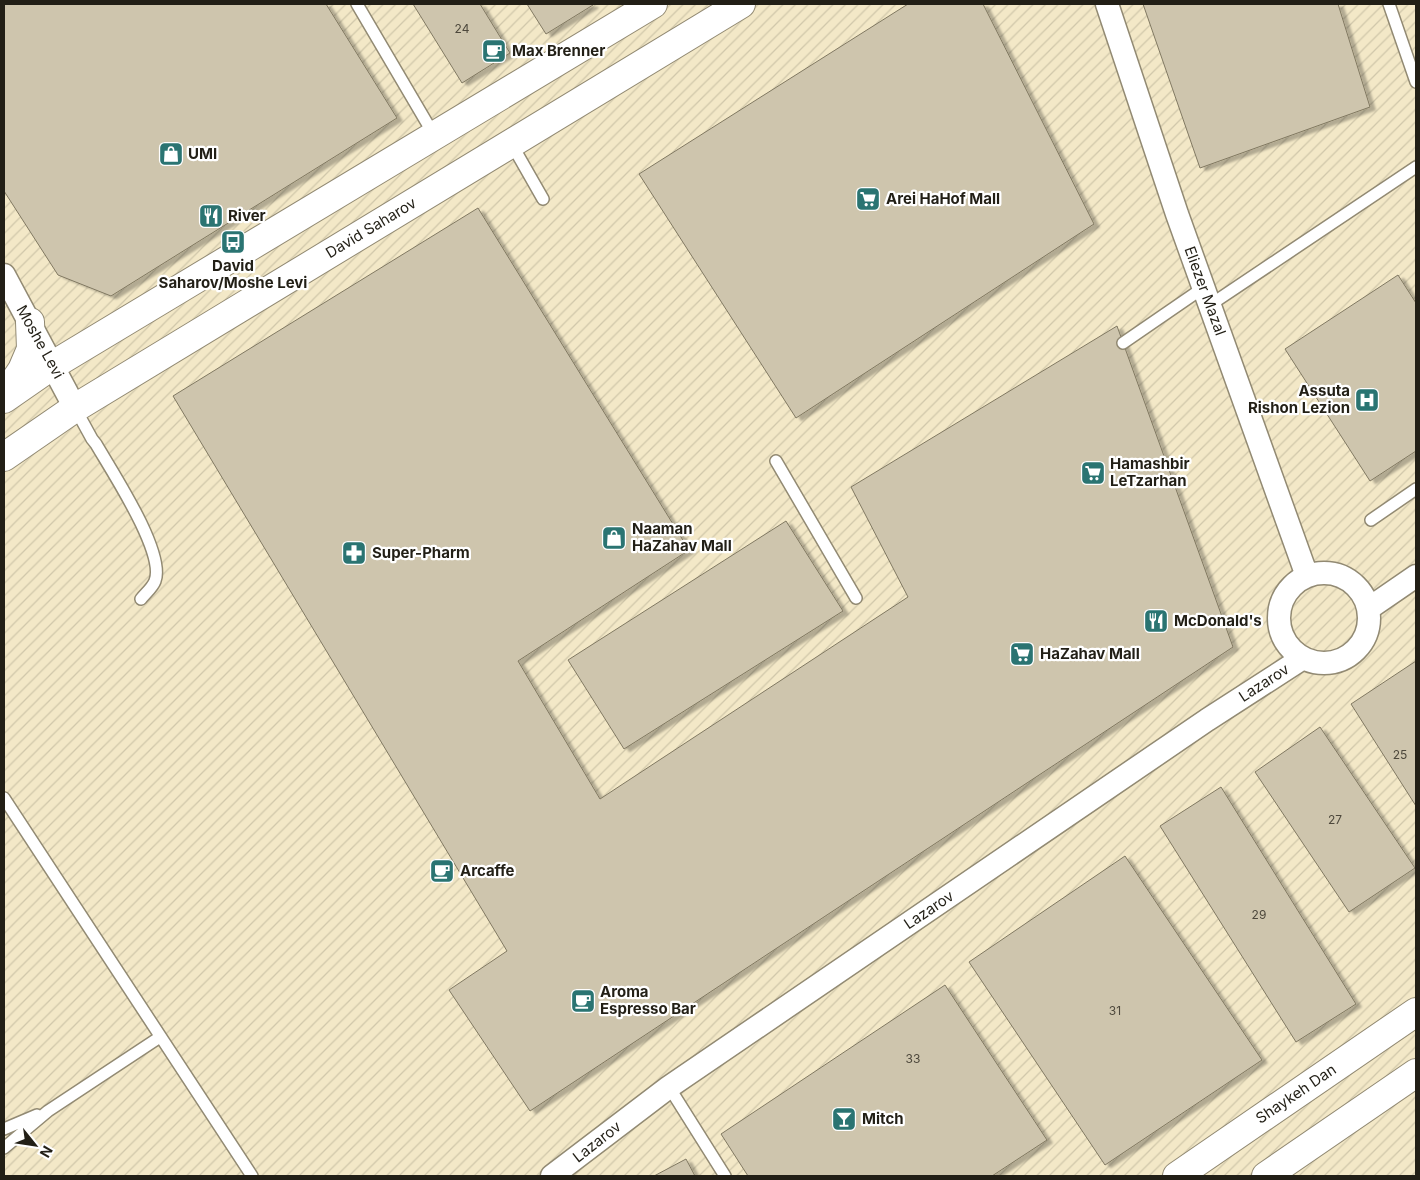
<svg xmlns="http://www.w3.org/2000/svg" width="1420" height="1180" font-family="Inter,sans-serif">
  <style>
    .industrial { fill: url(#industrial-furrows) }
    .building { fill: #cec5ad; stroke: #817962; filter: url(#shadow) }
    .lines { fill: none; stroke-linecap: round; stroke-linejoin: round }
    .lane-casing { stroke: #928a73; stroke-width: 14 }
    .street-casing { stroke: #928a73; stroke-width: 25 }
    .secondary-casing { stroke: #928a73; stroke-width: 30 }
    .lane { stroke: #fff; stroke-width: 11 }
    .street { stroke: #fff; stroke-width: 22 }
    .secondary { stroke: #fff; stroke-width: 28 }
    .labels { text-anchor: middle; stroke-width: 4.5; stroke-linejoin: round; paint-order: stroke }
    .number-label { font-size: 12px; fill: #4d483c }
    .poi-label { font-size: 15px; font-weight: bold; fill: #221f16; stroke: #fff; text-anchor: start }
    .street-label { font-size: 15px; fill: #221f16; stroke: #fff }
  </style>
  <defs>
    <pattern id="industrial-furrows" width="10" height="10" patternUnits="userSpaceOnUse" patternTransform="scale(1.25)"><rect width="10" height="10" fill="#f3e8c7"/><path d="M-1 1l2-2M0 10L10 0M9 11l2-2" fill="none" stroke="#d0c7aa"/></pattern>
    <filter id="shadow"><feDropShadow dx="5.5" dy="3" stdDeviation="1" flood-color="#0004"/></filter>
  </defs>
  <rect width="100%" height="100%" fill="#fef5dc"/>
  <path class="industrial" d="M4,4H1416V1176H4Z"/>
  <path class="building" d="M4,4H326L397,118L111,296L58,275L4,191Z
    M413,4H480L510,53L462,83Z
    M527,4H592L593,5L546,34Z
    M908,4H983L1094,224L796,418L639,174Z
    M1143,4H1338L1370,107L1200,168Z
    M478,208L689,550L518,661L600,799L908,597L851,487L1117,326L1233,647L530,1111L449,990L507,951L173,396Z
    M1398,275L1416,303V451L1370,481L1285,349Z
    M786,521L843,611L624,749L568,660Z
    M1416,661V806L1351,704Z
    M1320,727L1415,868L1349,912L1255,772Z
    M1221,787L1356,1004L1296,1042L1160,826Z
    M1125,856L1262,1060L1105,1165L969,962Z
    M945,985L1047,1140L992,1176H748L721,1134Z
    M686,1159L695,1176H654Z"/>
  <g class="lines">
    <defs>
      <path id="lane" d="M357,4L434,135
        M1389,4L1416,82
        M511,143L543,199
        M1210,305L1416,167
        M1123,343L1203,288
        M75,408L92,439L96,444C111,470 166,553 155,581C153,587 145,594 141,599
        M776,461L856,598
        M1371,520L1416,489
        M4,798L252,1176
        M669,1087L725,1176
        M4,1129L37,1115
        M4,1148L48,1111L160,1037"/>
      <path id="street" d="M1107,4L1177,214L1307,576
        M4,275L75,408
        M1279 618a45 45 0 1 1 90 0a45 45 0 1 1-90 0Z
        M1368,609L1416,576
        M552,1176L669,1087L1207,720L1303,658"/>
      <path id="secondary" d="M7,392L22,370L31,349L30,322
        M4,399L53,365L653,4
        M4,457L75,408L741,4
        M1177,1176L1416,1012
        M1266,1176L1416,1073"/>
    </defs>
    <use href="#lane" class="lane-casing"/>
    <use href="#street" class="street-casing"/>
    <use href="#secondary" class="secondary-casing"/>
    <use href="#lane" class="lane"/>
    <use href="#street" class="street"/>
    <use href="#secondary" class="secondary"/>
  </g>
  <defs>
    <symbol id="cafe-square" viewBox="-11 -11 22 22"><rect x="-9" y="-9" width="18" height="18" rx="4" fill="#2a7472" stroke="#fff"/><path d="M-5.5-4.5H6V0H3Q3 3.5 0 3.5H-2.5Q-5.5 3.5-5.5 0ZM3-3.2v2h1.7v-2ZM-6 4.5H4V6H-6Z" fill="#fff"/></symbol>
    <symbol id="shop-square" viewBox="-11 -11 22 22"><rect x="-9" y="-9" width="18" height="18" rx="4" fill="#2a7472" stroke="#fff"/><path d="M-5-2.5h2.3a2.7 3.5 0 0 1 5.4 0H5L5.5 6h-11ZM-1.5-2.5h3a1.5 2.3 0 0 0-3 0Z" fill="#fff"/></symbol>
    <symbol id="supermarket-square" viewBox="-11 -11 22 22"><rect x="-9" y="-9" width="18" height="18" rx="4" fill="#2a7472" stroke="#fff"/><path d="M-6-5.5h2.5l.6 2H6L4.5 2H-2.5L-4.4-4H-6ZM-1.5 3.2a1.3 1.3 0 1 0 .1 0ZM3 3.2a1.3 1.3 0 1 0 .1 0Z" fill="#fff"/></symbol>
    <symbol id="restaurant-square" viewBox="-11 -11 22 22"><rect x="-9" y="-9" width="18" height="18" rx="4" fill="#2a7472" stroke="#fff"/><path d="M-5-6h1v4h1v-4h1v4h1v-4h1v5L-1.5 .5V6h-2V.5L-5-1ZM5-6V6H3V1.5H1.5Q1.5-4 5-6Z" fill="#fff"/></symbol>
    <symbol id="bus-square" viewBox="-11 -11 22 22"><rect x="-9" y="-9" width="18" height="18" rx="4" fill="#2a7472" stroke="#fff"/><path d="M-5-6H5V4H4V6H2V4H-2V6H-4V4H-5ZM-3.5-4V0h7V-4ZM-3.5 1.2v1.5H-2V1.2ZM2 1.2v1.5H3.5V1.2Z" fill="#fff"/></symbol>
    <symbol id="hospital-square" viewBox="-11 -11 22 22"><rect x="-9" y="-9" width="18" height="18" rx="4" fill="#2a7472" stroke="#fff"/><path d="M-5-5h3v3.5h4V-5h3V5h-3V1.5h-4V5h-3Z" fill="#fff"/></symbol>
    <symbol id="pharmacy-square" viewBox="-11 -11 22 22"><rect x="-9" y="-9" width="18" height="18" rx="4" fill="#2a7472" stroke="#fff"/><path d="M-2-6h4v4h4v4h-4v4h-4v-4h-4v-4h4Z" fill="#fff"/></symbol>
    <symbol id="bar-square" viewBox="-11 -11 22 22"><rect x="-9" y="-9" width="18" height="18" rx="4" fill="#2a7472" stroke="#fff"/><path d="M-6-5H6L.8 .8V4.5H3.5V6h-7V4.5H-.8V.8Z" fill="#fff"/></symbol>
  </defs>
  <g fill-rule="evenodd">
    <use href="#cafe-square" x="480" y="37" width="28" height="28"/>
    <use href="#shop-square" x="157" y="140" width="28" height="28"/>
    <use href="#supermarket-square" x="854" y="185" width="28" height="28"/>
    <use href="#restaurant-square" x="197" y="202" width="28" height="28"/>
    <use href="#bus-square" x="219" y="228" width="28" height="28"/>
    <use href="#hospital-square" x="1353" y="386" width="28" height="28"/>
    <use href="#supermarket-square" x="1079" y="459" width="28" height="28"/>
    <use href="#shop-square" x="600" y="524" width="28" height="28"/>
    <use href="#pharmacy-square" x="340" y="539" width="28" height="28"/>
    <use href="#restaurant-square" x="1142" y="607" width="28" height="28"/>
    <use href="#supermarket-square" x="1008" y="640" width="28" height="28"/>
    <use href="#cafe-square" x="428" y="857" width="28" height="28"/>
    <use href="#cafe-square" x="569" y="987" width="28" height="28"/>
    <use href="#bar-square" x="830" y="1105" width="28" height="28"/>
  </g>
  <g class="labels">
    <g class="number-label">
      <text x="462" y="33">24</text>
      <text x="1400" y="759">25</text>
      <text x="1335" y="824">27</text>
      <text x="1259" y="919">29</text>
      <text x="1115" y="1015">31</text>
      <text x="913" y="1063">33</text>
    </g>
    <g class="poi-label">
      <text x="512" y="56">Max Brenner</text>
      <text x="188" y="159">UMI</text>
      <text x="886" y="204">Arei HaHof Mall</text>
      <text x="228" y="221">River</text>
      <text x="233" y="271" text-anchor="middle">David<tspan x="233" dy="17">Saharov/Moshe Levi</tspan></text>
      <text x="1350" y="396" text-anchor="end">Assuta<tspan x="1350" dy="17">Rishon Lezion</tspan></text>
      <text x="1110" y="469">Hamashbir<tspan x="1110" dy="17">LeTzarhan</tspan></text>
      <text x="632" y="534">Naaman<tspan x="632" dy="17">HaZahav Mall</tspan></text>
      <text x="372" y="558">Super-Pharm</text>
      <text x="1174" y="626">McDonald's</text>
      <text x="1040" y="659">HaZahav Mall</text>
      <text x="460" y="876">Arcaffe</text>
      <text x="600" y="997">Aroma<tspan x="600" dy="17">Espresso Bar</tspan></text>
      <text x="862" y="1124">Mitch</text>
    </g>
    <g class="street-label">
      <text transform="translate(371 228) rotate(-31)" y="5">David Saharov</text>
      <text transform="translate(1205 291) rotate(70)" y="5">Eliezer Mazal</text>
      <text transform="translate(40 342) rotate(61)" y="5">Moshe Levi</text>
      <text transform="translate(1264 683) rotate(-33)" y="5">Lazarov</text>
      <text transform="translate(929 910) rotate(-34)" y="5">Lazarov</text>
      <text transform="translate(1296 1094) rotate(-34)" y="5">Shaykeh Dan</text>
      <text transform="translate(597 1142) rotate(-38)" y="5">Lazarov</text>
    </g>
  </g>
  <rect width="1420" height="1180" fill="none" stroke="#221f16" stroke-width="10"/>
  <g transform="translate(35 1145) rotate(120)" stroke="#ffffff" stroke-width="4" paint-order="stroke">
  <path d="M0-4L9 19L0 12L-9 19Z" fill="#221f16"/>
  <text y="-8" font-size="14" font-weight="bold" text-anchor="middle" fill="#221f16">N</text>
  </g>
</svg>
